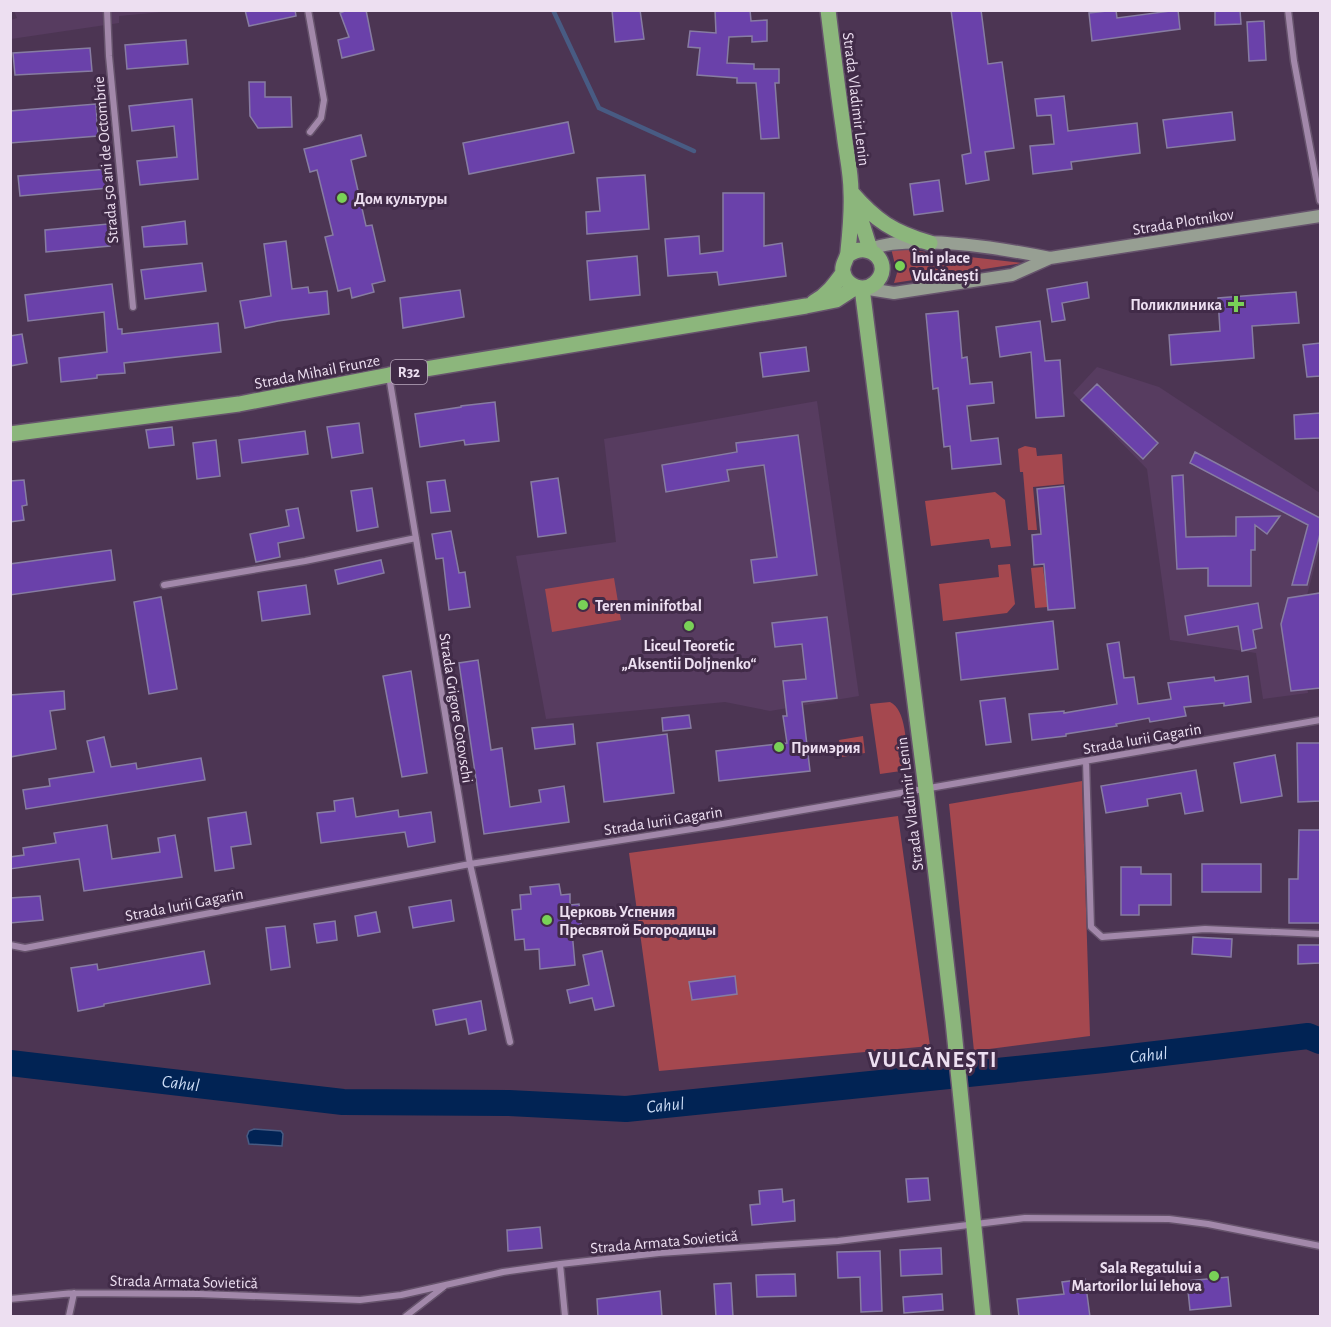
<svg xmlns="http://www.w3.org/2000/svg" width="1331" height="1327" font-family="'Alegreya Sans',sans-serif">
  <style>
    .built { fill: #573c60 }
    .green { fill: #a5484f }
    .water { fill: #012354; stroke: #485b83; stroke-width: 1.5 }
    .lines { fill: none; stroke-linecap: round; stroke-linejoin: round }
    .stream { stroke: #485b83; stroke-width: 4.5 }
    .river { stroke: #012354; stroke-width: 26 }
    .building { fill: #6a41aa; stroke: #877ca2; stroke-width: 1.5 }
    .minor-casing { stroke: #66536c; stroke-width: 9 }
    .secondary-casing { stroke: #66536c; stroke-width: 15 }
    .primary-casing { stroke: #66536c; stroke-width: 18 }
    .minor { stroke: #a288aa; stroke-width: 6 }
    .secondary { stroke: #979f93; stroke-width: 12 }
    .primary { stroke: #8cb67c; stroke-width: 15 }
    .poi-dot { fill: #79d157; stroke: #412b48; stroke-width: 2 }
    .labels { text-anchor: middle; stroke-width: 6; stroke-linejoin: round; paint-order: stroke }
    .shield { fill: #412b48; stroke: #b9a9be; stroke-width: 1.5 }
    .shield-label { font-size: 15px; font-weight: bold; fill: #eddff1 }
    .street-label { font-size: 16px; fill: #eddff1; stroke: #412b48 }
    .poi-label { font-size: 16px; font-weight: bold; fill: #eddff1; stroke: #412b48; text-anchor: start }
    .water-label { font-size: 18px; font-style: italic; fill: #cbdbf4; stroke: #412b48 }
    .district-label { font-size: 22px; font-weight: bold; letter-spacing: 1.5px; fill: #eddff1; stroke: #412b48 }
  </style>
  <rect width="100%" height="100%" fill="#4c3553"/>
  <path class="built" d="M14,11H173L119,16V23L11,39V20L17,18Z
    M1097,367L1159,387L1320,493V546L1300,622L1308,693L1263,699L1256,653L1170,640L1147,469L1073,393Z
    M817,401L859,696L770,711L725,702L546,719L516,556L616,542L604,439Z"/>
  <path class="green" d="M891,248L1022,263L894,283L897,273Z
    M1025,446L1036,448L1037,456L1062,454L1064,484L1033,487L1037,530H1028L1023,472H1020L1018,449Z
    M995,492L1005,500L1011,546L991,548L989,539L931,546L925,501Z
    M1010,564L1015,604L1007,613L943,621L939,584L999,577L998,565Z
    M1043,567L1048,607L1035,608L1031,568Z
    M614,578L621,620L552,632L545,589Z
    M890,702C908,710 906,752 908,770L880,774L870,704Z
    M863,736L865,753L842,757L839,740Z
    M1082,781L1090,1036L974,1051L949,804Z
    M898,816L930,1046L659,1071L629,853Z"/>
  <path class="water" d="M254,1129L281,1131L283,1134L282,1146L249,1144L247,1136L249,1131Z"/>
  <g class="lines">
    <path class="stream" d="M553,10L599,108L694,151"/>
    <path class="river" id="s1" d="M10,1063L343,1102L509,1103L626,1109L1104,1060L1308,1036L1320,1041"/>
  </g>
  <path class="building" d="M245,10H295L296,16L249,26Z
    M347,10H366L374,50L342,58L338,40L349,37L340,13Z
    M612,10H640L644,39L615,42Z
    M715,10H750L751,21L767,20V41L752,42V36L729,37L727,63L754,64V69H779V83H775L779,138L761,139L756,83H737V78L697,75L700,48L688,47L690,31L716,33Z
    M951,10H981L988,64L1002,62L1014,148L985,152L989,180L966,184L962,155L971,153Z
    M1116,10L1117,18L1178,10L1180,29L1092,41L1089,13Z
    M1215,10H1240L1241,24L1215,25Z
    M1264,21L1266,60L1249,61L1247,22Z
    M186,40L188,64L127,69L125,45Z
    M90,48L92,71L15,75L13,53Z
    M249,82H265V97H291L292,127L258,128L250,116Z
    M1064,96L1068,131L1137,123L1140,153L1071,162L1072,169L1033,174L1030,146L1054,144L1051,115L1037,116L1035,99Z
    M192,99L198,179L140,185L137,161L177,157L174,126L132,131L129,106Z
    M96,104L98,136L10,143V111Z
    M1232,112L1235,140L1167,148L1163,120Z
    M568,122L574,153L469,174L463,143Z
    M361,135L366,156L351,160L366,226L372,225L385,281L372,284L374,292L352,298L350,288L338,291L325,237L333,235L317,170L310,172L304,149Z
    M108,169L109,188L20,196L18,176Z
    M645,175L649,229L587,234L586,212L600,211L597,178Z
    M939,180L943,211L914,215L910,184Z
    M723,193H764V246L782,243L786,276L719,285L717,272L668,276L665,239L699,236L700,254L723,251Z
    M185,221L187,244L144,247L142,227Z
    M108,224L110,246L46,252L45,230Z
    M286,241L292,289L308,287L309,293L327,291L329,314L278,321L245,328L240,301L271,296L264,244Z
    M637,256L640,295L590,300L587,261Z
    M202,263L206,291L145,299L141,270Z
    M1087,282L1089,298L1062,303L1065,320L1052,322L1047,289Z
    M112,284L118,329H122V334L218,323L221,352L124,363L125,373L97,375V378L61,382L59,358L107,352L104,312L28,321L25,295Z
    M460,290L464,317L403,328L400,298Z
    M1296,292L1299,323L1252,326L1254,358L1171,365L1169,335L1220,331L1218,298Z
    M958,311L962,358L967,357L970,384L992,382L994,403L967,406L971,441L998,438L1001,464L952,469L950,446L944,447L938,388L933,389L926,314Z
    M1040,321L1045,361L1060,360L1064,416L1036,418L1031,352L1000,357L996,327Z
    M22,334L27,363L10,366V336Z
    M1320,343V376L1307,377L1303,345Z
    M806,347L809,371L763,377L760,353Z
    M1097,384L1158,443L1143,459L1081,400Z
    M495,402L499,441L465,445L464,440L420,447L415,414L461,407V406Z
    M1320,413V438L1295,439L1294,415Z
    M359,423L363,453L332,458L327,427Z
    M172,427L174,445L149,448L146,430Z
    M305,431L308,454L242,463L239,440Z
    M798,435L817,575L754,583L751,560L777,557L764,465L727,470L729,481L666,492L662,465L737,452L736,443Z
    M216,440L220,476L197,479L193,443Z
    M1195,452L1320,518V534L1307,585H1292L1308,525L1190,463Z
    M1183,475L1186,537L1236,536V517L1280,516L1267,534L1255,525V550H1251V586H1208V568L1177,569L1172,476Z
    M558,478L566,533L538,537L531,482Z
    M24,480L27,505L22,506L24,520L10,522V481Z
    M445,480L450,511L431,513L427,482Z
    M1064,486L1075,608L1048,610L1044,564L1034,565L1032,535L1041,534L1037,489Z
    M372,488L378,527L357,531L351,491Z
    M298,508L304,538L278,543L280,557L256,562L250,534L289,526L286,510Z
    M451,531L459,573L465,572L470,607L449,610L443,558L436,559L432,534Z
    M111,550L115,580L10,595V564Z
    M381,560L384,573L338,584L335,570Z
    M306,585L310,614L262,621L258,592Z
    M1320,593V688L1291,691L1281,624L1288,598Z
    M161,597L177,689L149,694L134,602Z
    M1258,603L1262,628L1253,630L1256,648L1242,651L1238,626L1188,635L1185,616Z
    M827,617L837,698L802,702L810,771L719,781L716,751L787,743L783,716H787L783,681L806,679L802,644L775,647L772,623Z
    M1053,621L1058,669L961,680L956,633Z
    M1119,642L1124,678L1134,677L1138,704L1171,699L1168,683L1214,677L1215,681L1248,676L1251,702L1224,706V703L1184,707L1186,716L1150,722L1149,718L1116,724L1117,726L1066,734V736L1032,740L1029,714L1064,711V713L1117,704L1107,644Z
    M478,660L491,750L502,748L510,807L541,802L539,790L564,786L569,822L484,834L459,663Z
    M411,671L427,773L402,777L383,676Z
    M64,691L65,709L50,711L56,749L10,757V695Z
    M1005,698L1011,742L986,745L980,701Z
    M689,715L691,728L663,731L662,718Z
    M573,724L575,744L535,749L532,728Z
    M667,734L674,793L604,802L597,743Z
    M104,737L111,767L136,763L137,769L201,758L205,780L26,809L23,790L50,786L49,779L94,772L87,741Z
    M1297,743H1320V801L1298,802Z
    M1275,755L1282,796L1241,803L1234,763Z
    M1196,770L1203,811L1185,814L1181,793L1147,799L1148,806L1106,813L1101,786Z
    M353,798L356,817L398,810L399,817L431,812L435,842L408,847L405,832L321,843L317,813L335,811L334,801Z
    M246,812L251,844L231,847L234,868L215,871L208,818Z
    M107,825L112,859L160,852L158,838L175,835L182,877L84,891L79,859L10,869V857L24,855L23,848L56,843L54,833Z
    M1299,830H1320V923H1289V879H1298Z
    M1202,864H1261V892H1202Z
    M1121,867H1141V874H1171V905H1139V915H1121Z
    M559,884L561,895L570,894V905L579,904L582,930L572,931L575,965L540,969L539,949L525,950L524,939L515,940L512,910L521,909L520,895L531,894L530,887Z
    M40,896L43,920L10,923V898Z
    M451,900L454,921L413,928L409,907Z
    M376,912L380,932L358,936L355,916Z
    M335,921L337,940L317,943L314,924Z
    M285,926L290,967L271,970L266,928Z
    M1193,937L1232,939L1231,957L1192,954Z
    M1298,945H1320V963L1298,964Z
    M204,951L210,984L104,1004V1006L78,1011L71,968L97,964L98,970Z
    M602,951L614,1006L595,1010L592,998L570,1003L567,990L589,985L583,955Z
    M735,976L737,994L692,1000L689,982Z
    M481,1001L486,1030L469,1034L466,1019L436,1025L433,1010Z
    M928,1178L930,1200L908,1202L906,1179Z
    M782,1189L783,1202L794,1200L795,1221L752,1225L750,1205L760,1204L759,1191Z
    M540,1227L542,1248L508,1251L507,1230Z
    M941,1248L942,1274L901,1276L900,1250Z
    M880,1251L882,1311L861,1312L860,1277L838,1278L837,1252Z
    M795,1274L796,1296L757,1297L756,1275Z
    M1228,1277L1231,1306L1190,1310L1187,1281Z
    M1085,1279L1090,1317H1019L1017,1299L1064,1294L1062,1282Z
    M731,1283L733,1317H716L714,1284Z
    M660,1291L662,1317H598L597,1299Z
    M942,1294L943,1310L904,1313L903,1297Z"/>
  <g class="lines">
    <defs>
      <path id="minor" d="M107,10L109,56L133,307
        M308,10L324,100L321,118L310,132
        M1288,10L1294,61L1320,201
        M389,376L470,864L510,1042
        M164,585L305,561L416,538
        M1086,761L1091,927L1102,937L1205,929L1320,934
        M10,945L25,948L470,864L717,825L1320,720
        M560,1264L565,1316
        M10,1299L74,1293L199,1294L360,1300L401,1295L503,1272L560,1264L659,1253L838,1241L1025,1218L1169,1219L1208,1224L1320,1246
        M69,1316L74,1293
        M406,1316L446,1285"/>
      <path id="secondary" d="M870,249C912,233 1005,249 1050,258
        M862,288L894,293L1012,275L1050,258L1320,216"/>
      <path id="primary" d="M828,10C833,51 838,92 844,133C846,152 851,172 851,192C852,211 850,232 848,251C848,259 841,264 843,272C846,287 864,293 875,283C894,267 872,238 848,255
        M851,192C876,221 893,232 930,243
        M855,201L870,249
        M862,288L926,789L953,1021L983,1316
        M814,302C827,295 835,284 843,273
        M10,434L239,404L389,375L806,306L836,300L856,287"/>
    </defs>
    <use href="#minor" class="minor-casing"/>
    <use href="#secondary" class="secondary-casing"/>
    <use href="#primary" class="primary-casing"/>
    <use href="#minor" class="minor"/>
    <use href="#secondary" class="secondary"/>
    <use href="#primary" class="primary"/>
  </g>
  <g class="poi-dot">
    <circle cx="342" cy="198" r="6"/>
    <circle cx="900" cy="266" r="6"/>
    <path d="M1233 295h6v6h6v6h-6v6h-6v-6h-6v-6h6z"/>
    <circle cx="583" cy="605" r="6"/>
    <circle cx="689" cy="626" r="6"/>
    <circle cx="779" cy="747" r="6"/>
    <circle cx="547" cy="920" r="6"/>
    <circle cx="1214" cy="1276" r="6"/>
  </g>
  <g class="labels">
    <rect class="shield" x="391" y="360" width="36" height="24" rx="4.5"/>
    <g class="shield-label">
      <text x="409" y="377">R32</text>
    </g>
    <g class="street-label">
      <text transform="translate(857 99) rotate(83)" y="6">Strada Vladimir Lenin</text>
      <text transform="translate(105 160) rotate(-95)" y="6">Strada 50 ani de Octombrie</text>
      <text transform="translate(1183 221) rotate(-9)" y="6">Strada Plotnikov</text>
      <text transform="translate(317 371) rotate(-11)" y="6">Strada Mihail Frunze</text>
      <text transform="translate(457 708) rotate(81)" y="6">Strada Grigore Cotovschi</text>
      <text transform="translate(1142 738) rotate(-10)" y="6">Strada Iurii Gagarin</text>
      <text transform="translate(909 804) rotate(-97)" y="6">Strada Vladimir Lenin</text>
      <text transform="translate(663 820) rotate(-9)" y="6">Strada Iurii Gagarin</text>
      <text transform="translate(184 904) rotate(-11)" y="6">Strada Iurii Gagarin</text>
      <text transform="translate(664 1241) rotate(-5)" y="6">Strada Armata Sovietică</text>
      <text transform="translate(184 1281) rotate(1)" y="6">Strada Armata Sovietică</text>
    </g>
    <g class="poi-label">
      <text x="354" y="204">Дом культуры</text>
      <text x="912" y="263">Îmi place<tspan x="912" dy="18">Vulcănești</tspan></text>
      <text x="1222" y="310" text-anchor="end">Поликлиника</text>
      <text x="595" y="611">Teren minifotbal</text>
      <text x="689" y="651" text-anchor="middle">Liceul Teoretic<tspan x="689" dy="18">„Aksentii Doljnenko“</tspan></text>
      <text x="791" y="753">Примэрия</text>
      <text x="559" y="917">Церковь Успения<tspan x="559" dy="18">Пресвятой Богородицы</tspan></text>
      <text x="1202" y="1273" text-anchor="end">Sala Regatului a<tspan x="1202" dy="18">Martorilor lui Iehova</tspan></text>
    </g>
    <g class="water-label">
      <text dy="6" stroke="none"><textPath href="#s1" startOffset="1144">Cahul</textPath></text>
      <text dy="6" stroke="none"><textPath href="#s1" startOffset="172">Cahul</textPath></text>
      <text dy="6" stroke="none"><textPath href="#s1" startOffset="658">Cahul</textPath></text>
    </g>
    <g class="district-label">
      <text x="933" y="1067">VULCĂNEȘTI</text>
    </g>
  </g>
  <rect width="1331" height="1327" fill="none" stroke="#eddff1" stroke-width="24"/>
</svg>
